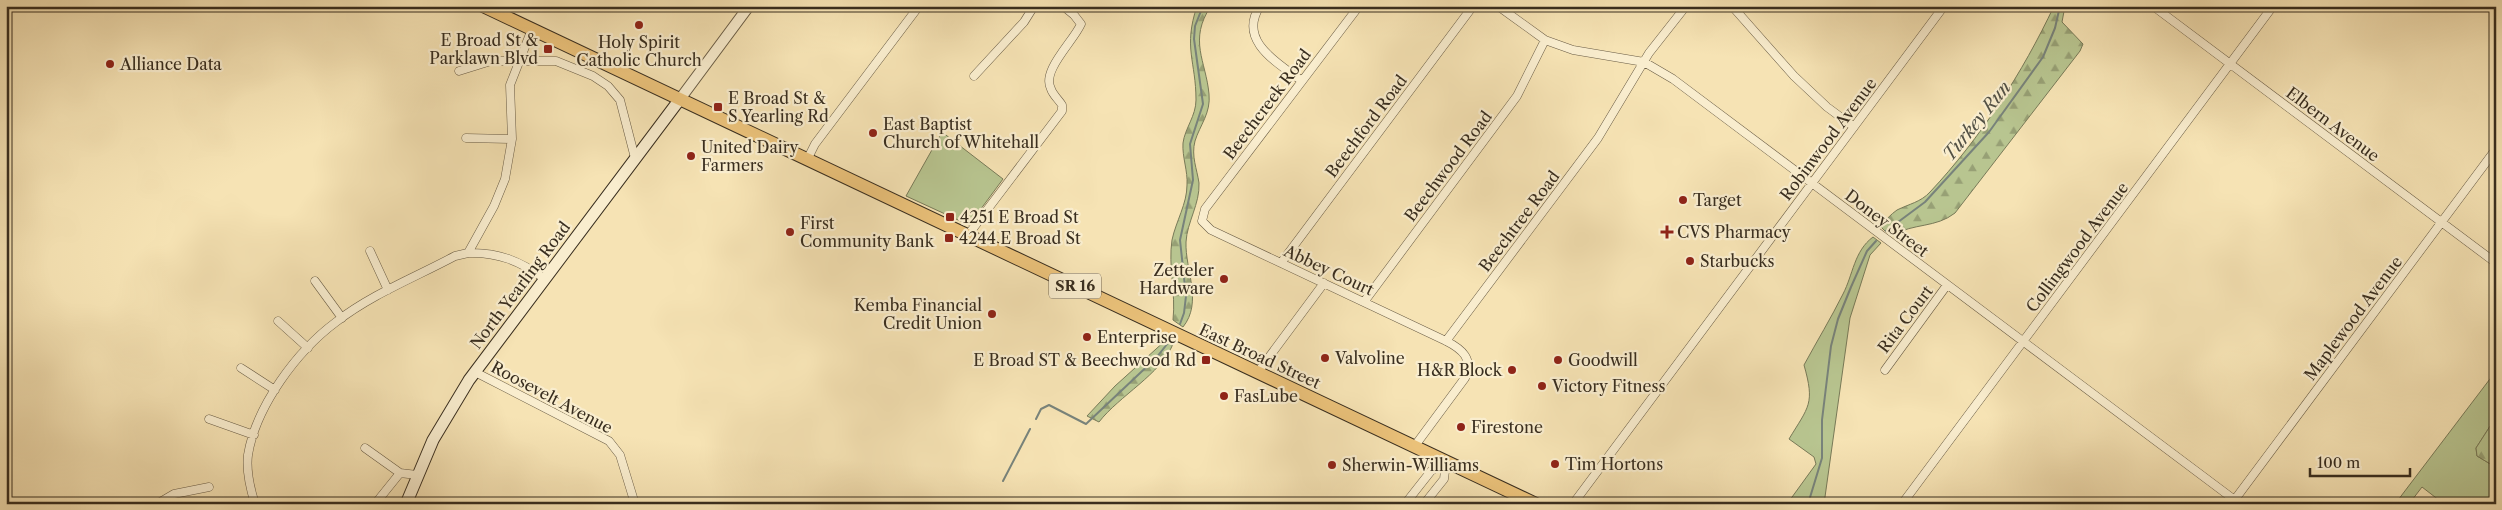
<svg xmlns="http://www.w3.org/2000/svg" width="2502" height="510" font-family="'Libre Caslon Text',serif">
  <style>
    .grass { fill: #b8c590; stroke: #787a58 }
    .forest { fill: url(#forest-firs); stroke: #787a58 }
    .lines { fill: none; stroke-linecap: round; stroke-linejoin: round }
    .stream { stroke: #78837b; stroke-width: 2 }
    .minor-casing { stroke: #685b44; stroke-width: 9 }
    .tertiary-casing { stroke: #685b44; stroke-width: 12 }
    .secondary-casing { stroke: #392e1f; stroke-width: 13 }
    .primary-casing { stroke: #392e1f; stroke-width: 14 }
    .minor { stroke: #f9edce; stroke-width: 8 }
    .tertiary { stroke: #f9edce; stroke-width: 10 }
    .secondary { stroke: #f9edce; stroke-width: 11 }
    .primary { stroke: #ebc27a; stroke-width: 12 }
    .poi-dot { fill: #8f2418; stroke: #f9edce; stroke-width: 2 }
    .labels { text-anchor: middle; stroke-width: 4.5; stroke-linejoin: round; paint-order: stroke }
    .shield { fill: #f9edce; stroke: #736754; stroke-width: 1 }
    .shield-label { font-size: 15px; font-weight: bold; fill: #392e1f }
    .poi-label { font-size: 16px; fill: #392e1f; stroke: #f9edce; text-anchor: start }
    .street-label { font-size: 16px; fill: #392e1f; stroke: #f9edce }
    .water-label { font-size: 18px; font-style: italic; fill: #535145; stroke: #f9edce }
  </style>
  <defs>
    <pattern id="forest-firs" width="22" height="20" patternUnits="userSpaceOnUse" patternTransform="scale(1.25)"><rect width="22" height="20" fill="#b8c590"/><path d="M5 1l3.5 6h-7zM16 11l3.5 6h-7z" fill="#97a075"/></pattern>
  </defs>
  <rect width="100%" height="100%" fill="#f6e3b4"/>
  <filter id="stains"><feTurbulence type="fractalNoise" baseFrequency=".004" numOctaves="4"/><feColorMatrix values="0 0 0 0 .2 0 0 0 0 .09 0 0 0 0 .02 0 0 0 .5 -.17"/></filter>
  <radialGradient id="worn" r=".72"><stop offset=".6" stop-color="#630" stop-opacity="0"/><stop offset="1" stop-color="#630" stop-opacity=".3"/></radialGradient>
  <path class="grass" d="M942,132L1003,179L969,225L906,196Z
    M1873,237L1881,243L1870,255L1850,318L1824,504H1787L1816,464L1814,457L1789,439C1809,406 1815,404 1804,365C1817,341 1831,318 1843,294C1853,275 1854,251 1873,237Z
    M2496,371V417L2476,448L2477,456L2492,465L2496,470V504H2444L2422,487L2409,504H2395Z"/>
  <path class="forest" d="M1197,6H1211C1188,40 1206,61 1209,94C1211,113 1200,125 1195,141C1191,156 1197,169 1199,183C1200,204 1187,222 1186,242C1185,270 1203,302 1183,327L1173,320C1176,293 1168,266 1172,240C1176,221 1187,204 1187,185C1188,171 1182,157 1183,143C1185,128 1196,116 1196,100C1196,61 1183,48 1197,6Z
    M2054,6H2065L2062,22L2083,44L2080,51L1955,213C1936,228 1914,223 1893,235L1886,232L1880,226C1885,221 1891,214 1897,210C1909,204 1921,202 1930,192C1980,139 2023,72 2054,6Z
    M1166,340L1173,344C1161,374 1119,396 1099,422L1087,416L1115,386Z
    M2496,417V470L2492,465L2477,456L2476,448Z"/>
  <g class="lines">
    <path class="stream" d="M1886,231L1925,202L1989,132L2043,57L2055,28L2060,6
      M1180,324L1184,313L1186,296L1180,240L1193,180L1190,144L1203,104L1194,39L1195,26L1203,6
      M1036,419L1041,409L1049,405L1086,424L1156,358L1168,343
      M1003,481L1030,429
      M1808,504L1822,458V420L1831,346L1838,319L1851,287L1867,251L1876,241"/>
    <defs>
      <path id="minor" d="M1260,6C1237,41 1278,63 1302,81
        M1359,6L1205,209L1202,221L1211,230L1446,341C1462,349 1474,359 1465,378L1414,447
        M1498,6L1545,40L1573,50L1644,62L1673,79L2240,504
        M1732,6L1794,76L1827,107L1854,127
        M2153,6L2496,263
        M459,71L491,61H556L593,76L608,86L620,100L635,158
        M974,76L1024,22L1034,6
        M466,138L512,139
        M807,160L815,144L919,6
        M968,235L1062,111V105C1059,100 1053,95 1051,89C1041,71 1073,42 1081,24L1074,15L1063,6
        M370,251L388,290
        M468,253C498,252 520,261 545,279
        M1281,263L1473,6
        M315,281L342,318
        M1364,302L1517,96L1545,40
        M278,321L308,348
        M1446,341L1598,138L1649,53L1686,6
        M241,368L275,390
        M1885,370L1947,285
        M475,372L609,441L620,455L635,504
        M1258,372L1324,283
        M209,419L254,435
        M365,448L400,473
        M2233,502L2496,149
        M157,504L174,494L209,487
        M255,504C250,488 246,471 248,455C256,406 297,351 336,322C372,294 416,277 455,256L468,253L494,206L505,179L512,139L510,85L532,29
        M375,504L400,473L417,475
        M1405,504L1431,471L1446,462
        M1424,504L1444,479L1446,462
        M1573,504L1944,6
        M1902,504L2273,6"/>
      <path id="tertiary" d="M680,99L749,6
        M6,503L7,504"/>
      <path id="secondary" d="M406,504L433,440L469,380L680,99"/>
      <path id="primary" d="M483,6L1536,504"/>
    </defs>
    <use href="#minor" class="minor-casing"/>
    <use href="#tertiary" class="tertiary-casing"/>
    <use href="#secondary" class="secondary-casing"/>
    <use href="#primary" class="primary-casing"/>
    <use href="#minor" class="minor"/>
    <use href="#tertiary" class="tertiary"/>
    <use href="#secondary" class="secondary"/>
    <use href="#primary" class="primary"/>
  </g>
  <g class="poi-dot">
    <circle cx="639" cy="25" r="5"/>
    <rect x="543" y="44" width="10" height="10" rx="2.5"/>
    <circle cx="110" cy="64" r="5"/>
    <rect x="713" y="102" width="10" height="10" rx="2.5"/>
    <circle cx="873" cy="133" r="5"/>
    <circle cx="691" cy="156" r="5"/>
    <circle cx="1683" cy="200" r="5"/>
    <rect x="945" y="212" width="10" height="10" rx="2.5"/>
    <circle cx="790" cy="232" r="5"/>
    <path d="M1664.5 224.5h5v5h5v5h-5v5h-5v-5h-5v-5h5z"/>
    <rect x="944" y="233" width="10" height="10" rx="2.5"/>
    <circle cx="1690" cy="261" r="5"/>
    <circle cx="1224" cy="279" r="5"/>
    <circle cx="992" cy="314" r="5"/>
    <circle cx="1087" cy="337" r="5"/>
    <circle cx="1325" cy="358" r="5"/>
    <rect x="1201" y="355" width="10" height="10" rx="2.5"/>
    <circle cx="1558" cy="360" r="5"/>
    <circle cx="1512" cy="370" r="5"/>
    <circle cx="1542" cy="386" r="5"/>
    <circle cx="1224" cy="396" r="5"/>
    <circle cx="1461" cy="427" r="5"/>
    <circle cx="1555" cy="464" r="5"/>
    <circle cx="1332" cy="465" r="5"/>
  </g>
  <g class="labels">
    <rect class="shield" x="1049" y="273.5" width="52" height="25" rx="4"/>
    <g class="shield-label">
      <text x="1075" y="291">SR 16</text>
    </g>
    <g class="poi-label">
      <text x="538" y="46" text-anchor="end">E Broad St &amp;<tspan x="538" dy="18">Parklawn Blvd</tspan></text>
      <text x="639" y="48" text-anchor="middle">Holy Spirit<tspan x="639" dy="18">Catholic Church</tspan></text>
      <text x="120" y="70">Alliance Data</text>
      <text x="728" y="104">E Broad St &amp;<tspan x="728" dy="18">S Yearling Rd</tspan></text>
      <text x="883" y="130">East Baptist<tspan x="883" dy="18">Church of Whitehall</tspan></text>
      <text x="701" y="153">United Dairy<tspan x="701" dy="18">Farmers</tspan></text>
      <text x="1693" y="206">Target</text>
      <text x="960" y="223">4251 E Broad St</text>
      <text x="800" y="229">First<tspan x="800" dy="18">Community Bank</tspan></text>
      <text x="1677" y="238">CVS Pharmacy</text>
      <text x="959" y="244">4244 E Broad St</text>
      <text x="1700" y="267">Starbucks</text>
      <text x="1214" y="276" text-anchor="end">Zetteler<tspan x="1214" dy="18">Hardware</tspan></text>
      <text x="982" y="311" text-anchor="end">Kemba Financial<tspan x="982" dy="18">Credit Union</tspan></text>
      <text x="1097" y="343">Enterprise</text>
      <text x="1335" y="364">Valvoline</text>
      <text x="1196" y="366" text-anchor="end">E Broad ST &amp; Beechwood Rd</text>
      <text x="1568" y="366">Goodwill</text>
      <text x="1502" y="376" text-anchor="end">H&amp;R Block</text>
      <text x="1552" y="392">Victory Fitness</text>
      <text x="1234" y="402">FasLube</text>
      <text x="1471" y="433">Firestone</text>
      <text x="1565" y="470">Tim Hortons</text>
      <text x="1342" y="471">Sherwin-Williams</text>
    </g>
    <g class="street-label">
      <text transform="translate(1267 104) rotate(-53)" y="6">Beechcreek Road</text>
      <text transform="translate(2333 124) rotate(37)" y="6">Elbern Avenue</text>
      <text transform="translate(1366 126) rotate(-53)" y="6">Beechford Road</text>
      <text transform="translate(1828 139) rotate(-53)" y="6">Robinwood Avenue</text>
      <text transform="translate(1448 166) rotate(-53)" y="6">Beechwood Road</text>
      <text transform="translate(1519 221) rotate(-53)" y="6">Beechtree Road</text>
      <text transform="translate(1887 223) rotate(37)" y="6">Doney Street</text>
      <text transform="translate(2077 247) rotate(-53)" y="6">Collingwood Avenue</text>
      <text transform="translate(1329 270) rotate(25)" y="6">Abbey Court</text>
      <text transform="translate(520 285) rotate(-53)" y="6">North Yearling Road</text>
      <text transform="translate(2353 318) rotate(-53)" y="6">Maplewood Avenue</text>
      <text transform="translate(1905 319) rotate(-53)" y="6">Rita Court</text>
      <text transform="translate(1260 356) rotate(25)" y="6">East Broad Street</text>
      <text transform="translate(552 397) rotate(28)" y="6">Roosevelt Avenue</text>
    </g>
    <g class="water-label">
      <text transform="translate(1977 121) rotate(-51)" y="6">Turkey Run</text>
    </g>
  </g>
  <rect width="2502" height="510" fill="none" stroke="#f6e3b4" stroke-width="25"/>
  <rect x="8" y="8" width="2487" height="495" fill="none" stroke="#392e1f" stroke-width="2.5"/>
  <rect x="12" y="12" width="2477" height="485" fill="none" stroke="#392e1f"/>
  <path d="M2310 468v8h100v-8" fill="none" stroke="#392e1f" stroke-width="2.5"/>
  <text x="2317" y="468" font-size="15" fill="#392e1f" stroke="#f9edce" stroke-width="4" paint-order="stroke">100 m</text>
  <rect width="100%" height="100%" filter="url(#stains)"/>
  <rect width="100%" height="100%" fill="url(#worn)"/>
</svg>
